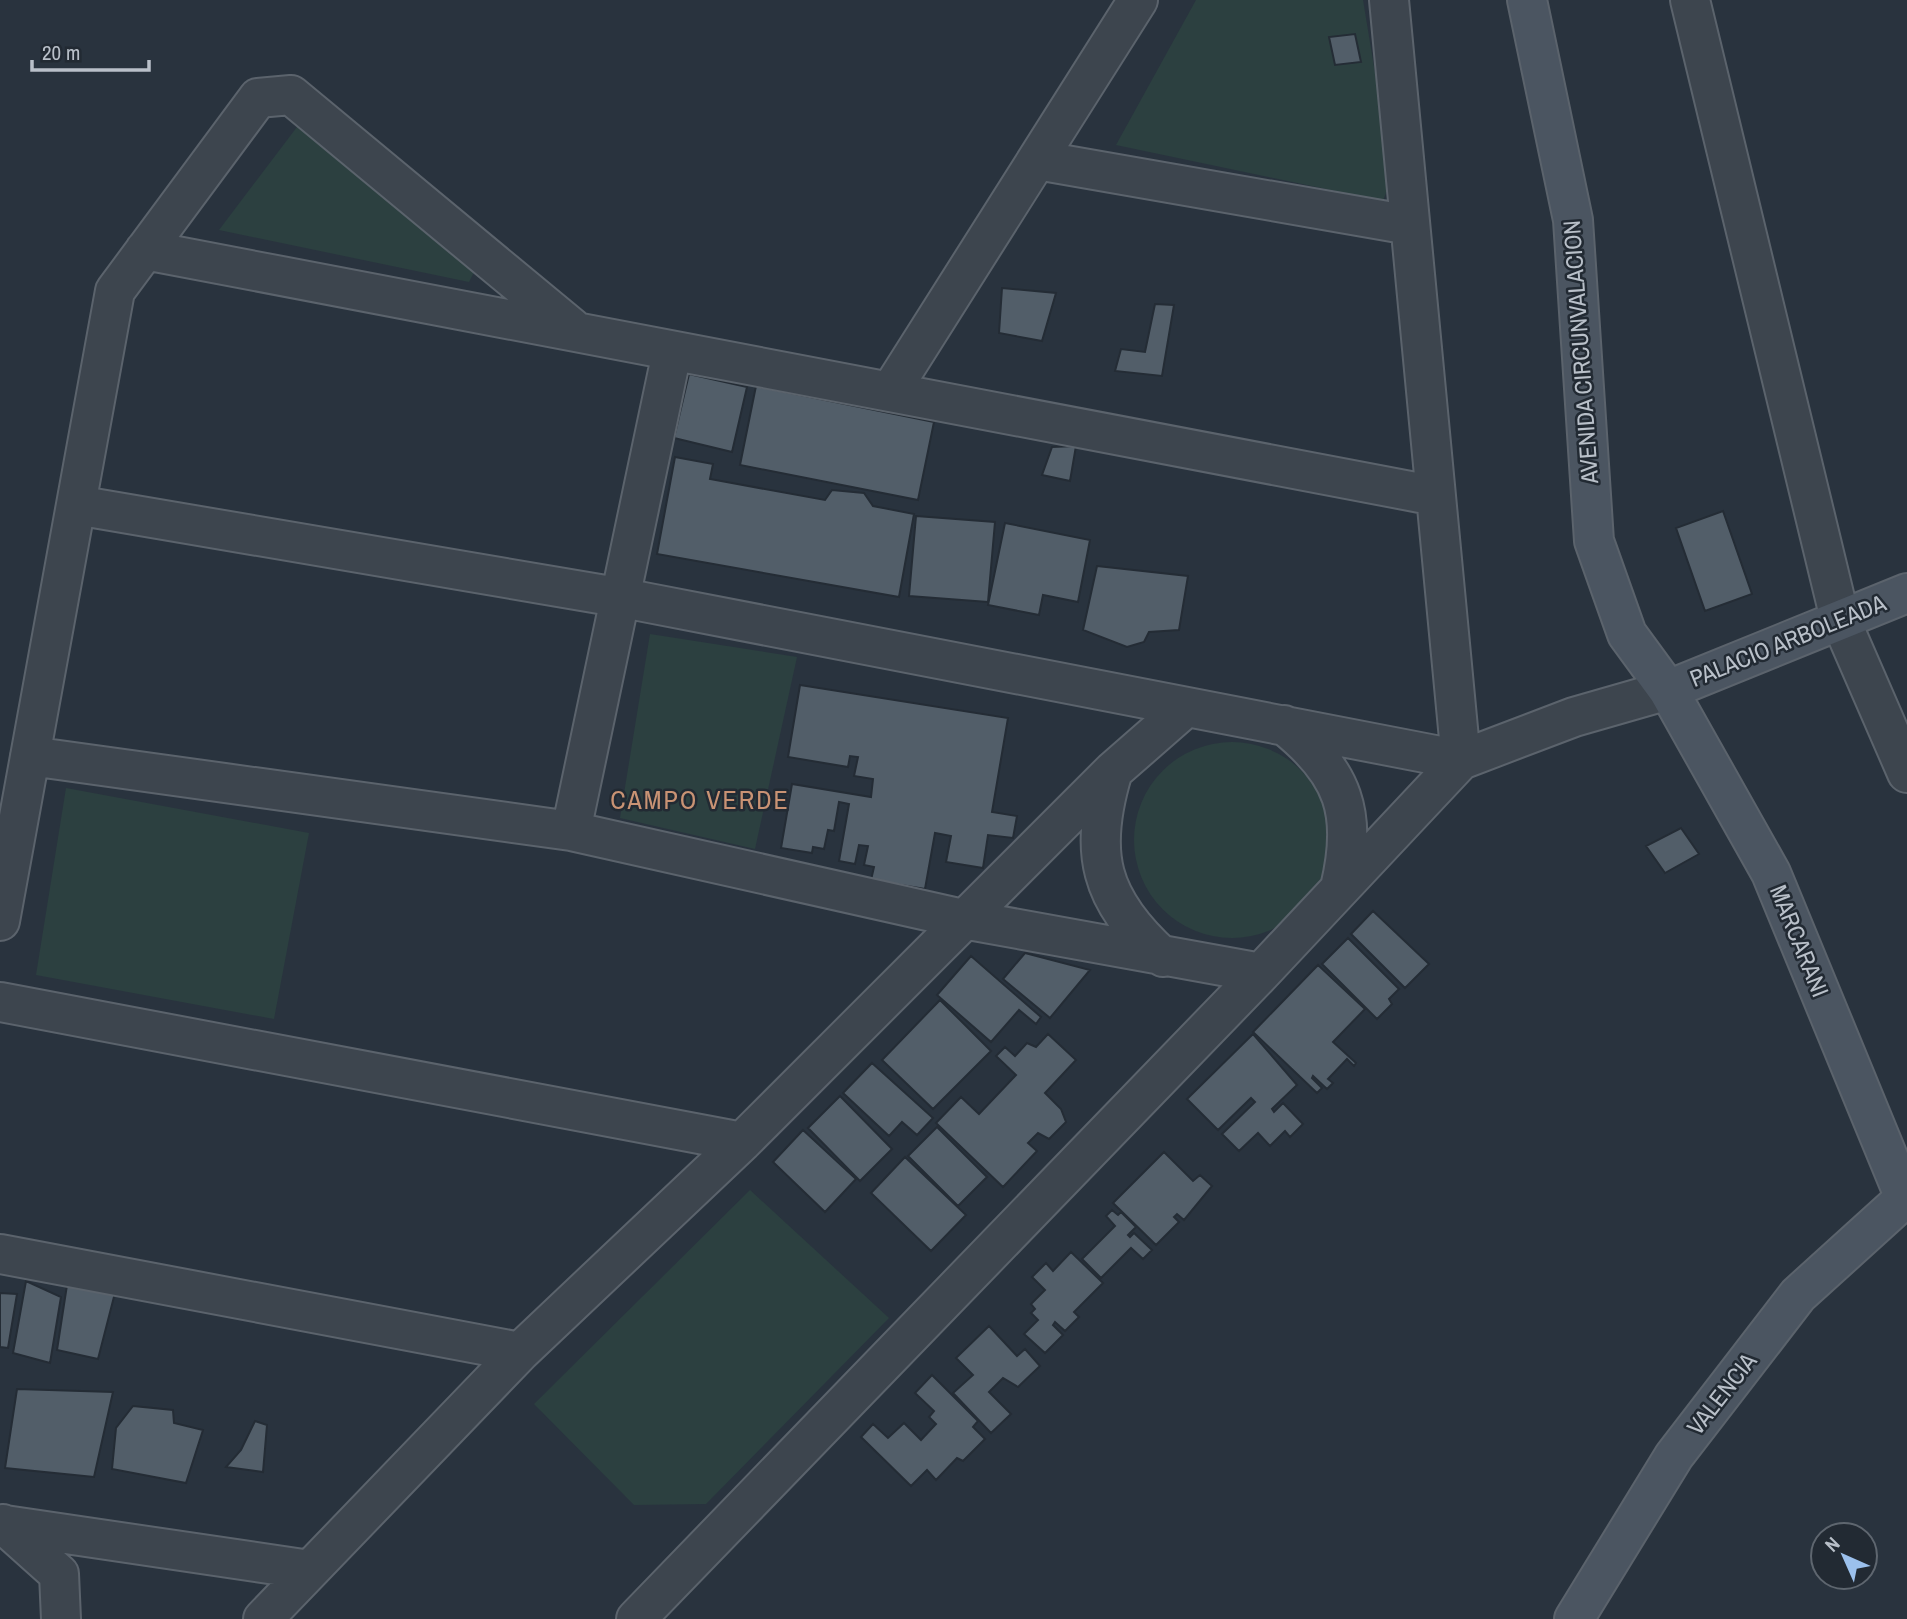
<svg xmlns="http://www.w3.org/2000/svg" width="1907" height="1619" font-family="'Archivo Narrow',sans-serif">
  <style>
    .green { fill: #2c4040 }
    .building { fill: #525e69; stroke: #242c35; stroke-width: 2 }
    .lines { fill: none; stroke-linecap: round; stroke-linejoin: round }
    .street-casing { stroke: #5b636c; stroke-width: 42 }
    .secondary-casing { stroke: #5b636c; stroke-width: 42 }
    .street { stroke: #3d454e; stroke-width: 38 }
    .secondary { stroke: #4b5561; stroke-width: 38 }
    .labels { text-anchor: middle; stroke-width: 5; stroke-linejoin: round; paint-order: stroke }
    .street-label { font-size: 24px; fill: #b9c0c9; stroke: #222a33 }
    .neighbourhood-label { font-size: 26px; letter-spacing: 2px; fill: #c99374; stroke: #222a33 }
  </style>
  <rect width="100%" height="100%" fill="#29333e"/>
  <path class="green" d="M1196,0H1363L1392,176L1383,201L1116,145Z
    M300,123L476,268L469,282L219,230Z
    M650,634L797,657L755,849L620,818Z
    M1134 840a98 98 0 1 1 196 0a98 98 0 1 1-196 0Z
    M66,788L309,833L274,1019L36,975Z
    M750,1190L889,1318L706,1504L634,1505L534,1404Z"/>
  <path class="building" d="M1355,34L1361,62L1335,65L1329,37Z
    M1002,288L1056,293L1042,341L999,333Z
    M1155,304L1174,305L1162,376L1115,371L1121,349L1145,352Z
    M689,374L747,387L732,452L674,438Z
    M756,386L934,422L918,500L740,465Z
    M1076,446L1070,481L1042,475L1052,447Z
    M675,457L713,464L710,479L825,500L832,490L864,493L873,506L914,514L899,597L657,554Z
    M1723,511L1752,594L1705,611L1676,528Z
    M916,516L995,522L988,602L909,596Z
    M1005,523L1090,540L1078,602L1043,595L1039,615L988,605Z
    M1097,566L1188,576L1179,630L1149,632L1144,642L1127,647L1083,630Z
    M800,685L1008,718L992,812L1017,816L1013,838L988,835L983,868L946,862L951,836L935,833L925,889L871,880L874,867L864,865L868,846L859,845L855,864L839,861L849,804L839,802L834,831L828,830L824,849L813,847L812,853L781,848L792,784L871,797L873,779L854,776L858,757L850,756L848,767L788,757Z
    M1681,828L1699,854L1665,873L1646,846Z
    M1373,911L1429,964L1405,988L1351,934Z
    M1348,938L1399,989L1389,999L1392,1004L1377,1019L1322,964Z
    M1025,953L1090,970L1050,1018L1003,979Z
    M971,956L1041,1017L1036,1024L1019,1010L991,1042L937,995Z
    M1318,965L1365,1009L1333,1042L1356,1063L1354,1066L1347,1059L1328,1079L1333,1083L1327,1089L1313,1076L1312,1078L1322,1088L1317,1093L1253,1032Z
    M940,1000L991,1051L933,1109L882,1060Z
    M1048,1034L1076,1060L1045,1093L1061,1109L1066,1122L1049,1139L1038,1133L1028,1143L1037,1151L1003,1187L936,1123L961,1097L979,1114L1016,1075L996,1056L1005,1047L1015,1056L1027,1043L1036,1047Z
    M1253,1034L1297,1085L1272,1109L1274,1112L1283,1103L1303,1124L1290,1137L1285,1131L1270,1146L1258,1133L1239,1151L1222,1134L1255,1102L1251,1098L1218,1130L1187,1099Z
    M872,1063L933,1118L917,1135L902,1122L889,1136L843,1093Z
    M840,1096L892,1149L860,1181L808,1128Z
    M937,1127L987,1177L958,1206L908,1156Z
    M803,1130L856,1179L825,1212L773,1162Z
    M1164,1152L1193,1181L1200,1175L1212,1186L1184,1220L1177,1214L1174,1217L1179,1222L1156,1245L1113,1203Z
    M905,1157L966,1215L931,1251L871,1193Z
    M1112,1210L1118,1215L1121,1212L1136,1227L1128,1235L1130,1237L1134,1233L1152,1250L1143,1259L1131,1248L1101,1278L1082,1259L1115,1226L1106,1216Z
    M1071,1252L1103,1283L1074,1312L1079,1317L1065,1331L1055,1322L1053,1325L1063,1335L1045,1353L1024,1334L1038,1320L1031,1313L1035,1309L1031,1304L1045,1290L1032,1277L1046,1263L1053,1271Z
    M26,1281L61,1297L50,1363L13,1353Z
    M67,1285L116,1289L98,1359L57,1350Z
    M0,1293L17,1294L8,1348L0,1347Z
    M989,1326L1017,1356L1025,1349L1040,1366L1018,1387L1003,1378L989,1392L1011,1414L991,1433L953,1393L973,1375L956,1358Z
    M932,1375L978,1421L973,1427L985,1439L963,1461L957,1458L936,1480L927,1470L911,1486L861,1437L873,1424L888,1438L904,1423L921,1440L936,1424L929,1417L934,1411L915,1393Z
    M17,1389L113,1392L94,1477L5,1468Z
    M133,1406L173,1410L174,1423L203,1430L186,1483L112,1469L116,1428Z
    M255,1421L267,1425L263,1472L226,1467L241,1450Z"/>
  <g class="lines">
    <defs>
      <path id="street" d="M1389,0L1461,760
        M1690,0L1840,619L1907,773
        M1037,160L1410,225
        M145,250L1436,496
        M890,392L1138,0
        M76,505L623,598L1461,760
        M1284,725C1344,773 1358,813 1340,888
        M30,756L571,831L963,919L1261,973
        M1113,771C1088,853 1099,899 1163,957
        M571,831L672,352
        M0,921L115,291L258,98L291,95L572,328
        M0,1002L742,1142
        M0,1254L520,1352
        M3,1524L59,1574L61,1619
        M5,1525L310,1570
        M263,1619L520,1352L742,1142L1113,771L1185,708
        M636,1619L1261,973L1461,760L1574,717L1668,690"/>
      <path id="secondary" d="M1527,0L1573,220L1594,541L1627,634L1668,690L1771,873L1907,1203
        M1668,690L1907,593
        M1574,1619L1674,1456L1798,1295L1905,1198"/>
    </defs>
    <use href="#street" class="street-casing"/>
    <use href="#secondary" class="secondary-casing"/>
    <use href="#street" class="street"/>
    <use href="#secondary" class="secondary"/>
  </g>
  <g class="labels">
    <g class="street-label">
      <text transform="translate(1581 352) rotate(-94)" y="8">AVENIDA CIRCUNVALACION</text>
      <text transform="translate(1788 641) rotate(-22)" y="8">PALACIO ARBOLEADA</text>
      <text transform="translate(1799 941) rotate(68)" y="8">MARCARANI</text>
      <text transform="translate(1722 1394) rotate(-52)" y="8">VALENCIA</text>
    </g>
    <g class="neighbourhood-label">
      <text x="700" y="809">CAMPO VERDE</text>
    </g>
  </g>
  <g transform="translate(1844 1556) rotate(315)"><circle r="33" fill="#222a33" stroke="#5e666f" stroke-width="2"/>
  <path d="M0-5L12 26L0 18L-12 26Z" fill="#9bc0ec"/>
  <text y="-10" font-size="19" font-weight="bold" text-anchor="middle" fill="#b9c0c9">N</text>
  </g>
  <path d="M32 60v10h117v-10" fill="none" stroke="#b9c0c9" stroke-width="3.5"/>
  <text x="42" y="60" font-size="21" fill="#b9c0c9" stroke="#222a33" stroke-width="5" paint-order="stroke">20 m</text>
</svg>
